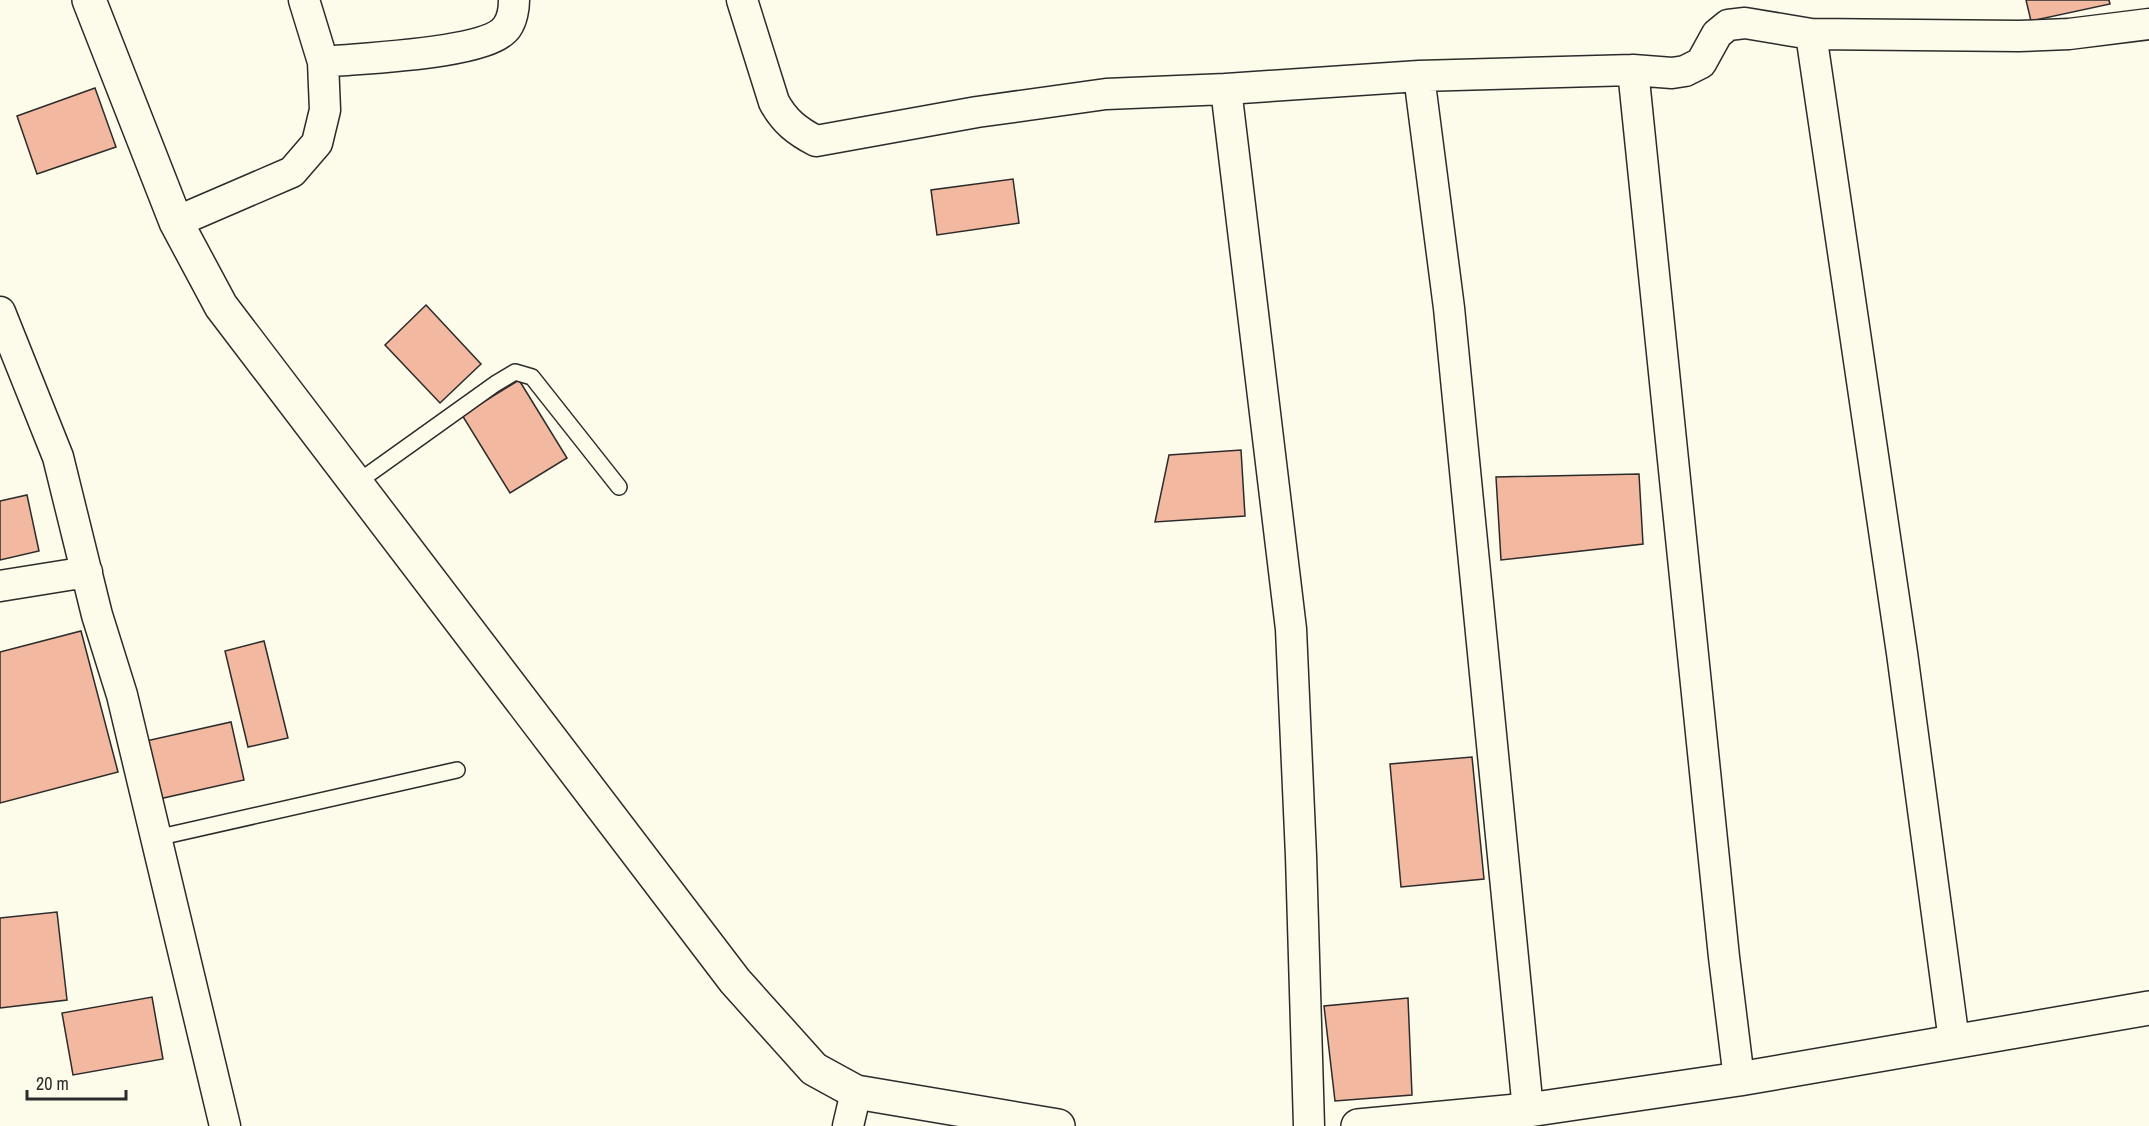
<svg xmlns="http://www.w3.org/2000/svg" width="2149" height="1126" font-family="'Archivo Narrow',sans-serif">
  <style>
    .building { fill: #f2b8a0; stroke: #2b2b2b; stroke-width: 1.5 }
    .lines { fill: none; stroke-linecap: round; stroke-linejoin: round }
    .lane-casing { stroke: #2b2b2b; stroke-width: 18 }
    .street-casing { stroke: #2b2b2b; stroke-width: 33 }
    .secondary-casing { stroke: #2b2b2b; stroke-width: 36 }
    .lane { stroke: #fdfbea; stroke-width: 15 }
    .street { stroke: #fdfbea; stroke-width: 30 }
    .secondary { stroke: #fdfbea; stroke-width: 33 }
  </style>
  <rect width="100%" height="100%" fill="#fdfbea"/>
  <path class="building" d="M2026,0H2109L2110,4L2031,21Z
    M95,88L116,147L37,174L17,116Z
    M1013,179L1019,223L937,235L931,190Z
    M426,305L481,364L440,403L385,345Z
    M519,380L567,458L510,493L462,415Z
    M1241,450L1245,516L1155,522L1169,455Z
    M1639,474L1643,544L1501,560L1496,477Z
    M27,495L39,551L0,560V501Z
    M81,631L118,772L0,803V652Z
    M264,641L288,738L248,747L225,651Z
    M231,722L244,780L150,801L137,743Z
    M1472,757L1484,879L1401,887L1390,764Z
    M57,912L67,1000L0,1008V918Z
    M152,997L163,1059L73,1075L62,1013Z
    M1408,998L1412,1095L1335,1101L1324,1006Z"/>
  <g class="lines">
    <defs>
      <path id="lane" d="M355,484L495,384L515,372L532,377L619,487
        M156,838L457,770"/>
      <path id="street" d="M742,0L774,102C784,121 797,131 816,141L977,112L1106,94L1226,89L1419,76L1633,70L1672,73L1685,71L1701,63L1717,34L1728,25L1745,23L1811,34L2019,36L2069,34L2149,24
        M1811,34L1902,653L1954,1041
        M323,62C358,58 488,55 507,27C512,20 514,8 514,0
        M1633,70L1724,957L1739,1079
        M1419,76L1449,308L1528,1110
        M1226,89L1291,629L1301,856L1309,1126
        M176,222L292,172L317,143L325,110L323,62L304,0
        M0,312L58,457L97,615L122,695L225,1126
        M0,586L87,572
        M848,1126L856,1092"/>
      <path id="secondary" d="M89,0L176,222L221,306L735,981L814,1069L856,1092L1058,1126
        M1358,1126L1528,1110L1739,1079L2149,1008"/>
    </defs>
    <use href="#lane" class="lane-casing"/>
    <use href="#street" class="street-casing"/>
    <use href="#secondary" class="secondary-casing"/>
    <use href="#lane" class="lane"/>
    <use href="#street" class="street"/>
    <use href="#secondary" class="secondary"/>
  </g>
  <path d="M27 1090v9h99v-9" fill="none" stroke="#2b2b2b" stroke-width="3"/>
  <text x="36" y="1090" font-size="18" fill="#2b2b2b" stroke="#fdfbea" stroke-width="4.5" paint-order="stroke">20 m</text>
</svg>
